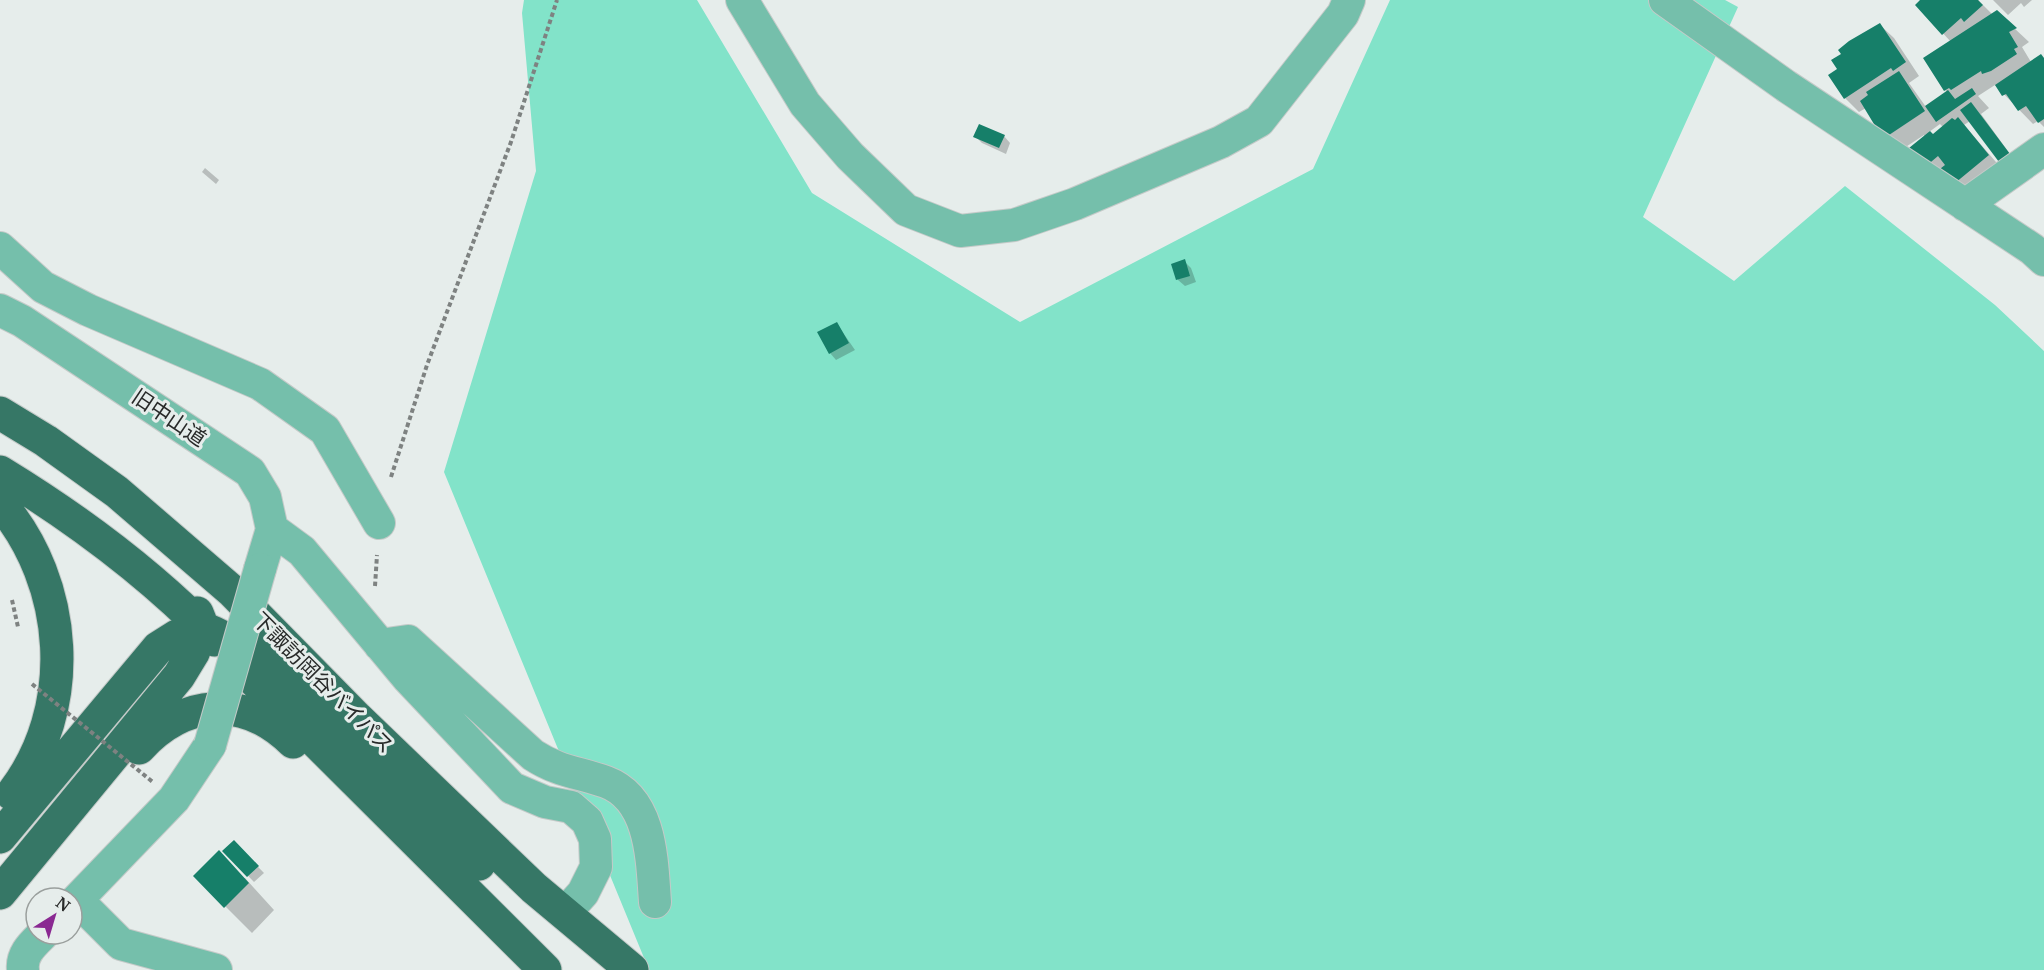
<svg xmlns="http://www.w3.org/2000/svg" width="2044" height="970" font-family="'Noto Serif','Noto Sans JP',serif">
  <style>
    .green { fill: #82e3c9 }
    .shadow { fill: #0003; fill-rule: evenodd }
    .building { fill: #167f69 }
    .lines { fill: none; stroke-linecap: round; stroke-linejoin: round }
    .street-casing { stroke: #c4cac8; stroke-width: 34 }
    .highway-casing { stroke: #c4cac8; stroke-width: 35 }
    .path { stroke: #7e8281; stroke-width: 4; stroke-dasharray: 4.5 3; stroke-linecap: butt }
    .street { stroke: #75bfab; stroke-width: 32 }
    .highway { stroke: #367766; stroke-width: 33 }
    .street-bridge-casing { stroke: #c4cac8; stroke-width: 34; stroke-linecap: butt }
    .path-bridge { stroke: #7e8281; stroke-width: 4; stroke-dasharray: 4.5 3; stroke-linecap: butt }
    .street-bridge { stroke: #75bfab; stroke-width: 32 }
    .labels { text-anchor: middle; stroke-width: 6; stroke-linejoin: round; paint-order: stroke }
    .street-label { font-size: 21px; fill: #282a29; stroke: #e6edeb }
  </style>
  <rect width="100%" height="100%" fill="#e6edeb"/>
  <path class="green" d="M524,0H697L812,193L1020,322L1313,169L1390,0H1725L1738,7L1643,217L1734,281L1845,186L1995,305L2044,351V970H649L444,472L536,171L522,13Z"/>
  <path class="shadow" d="M1923,0H1978L1993,15L1997,12L2029,42L2022,47L2031,62L2044,59V127L2038,121L2033,124L1995,85L1978,96L1989,108L1981,114L2015,161L1970,121L1964,125L2002,169L1964,201L1926,166L1924,135L1898,152L1866,108L1859,112L1845,98L1840,70L1880,25L1894,38L1919,76L1909,83L1926,107L1947,92L1945,90L1951,42L1917,5ZM1940,124L1943,127L1933,135L1929,132Z
    M1993,0H2032L2024,7L2021,3L2008,15Z
    M975,136H1004L1010,143L1006,154L982,143Z
    M205,168L219,180L216,184L202,172Z
    M1184,261L1191,268L1196,282L1185,286L1178,280L1173,265Z
    M837,324L855,350L836,360L830,353Z
    M234,842L264,873L254,882L224,851Z
    M195,876L245,878L274,910L252,933Z"/>
  <path class="building" d="M1920,0H1978L1983,5L1964,22L1961,18L1942,35L1915,5Z
    M1997,10L2017,28L2009,32L2018,47L2014,49L2017,54L1991,71L1982,74L1981,71L1951,90L1949,88L1944,91L1923,58Z
    M1880,23L1906,62L1893,71L1891,68L1844,99L1828,75L1837,69L1831,60L1841,54L1838,50L1849,41Z
    M2041,54L2044,58V119L2038,123L2026,106L2018,111L2006,94L2002,96L1995,85Z
    M1899,71L1925,111L1883,139L1860,101L1868,95L1866,92Z
    M1972,88L1976,94L1936,122L1925,106L1948,90L1955,99Z
    M1971,102L2010,154L1999,162L1960,110Z
    M1958,117L1989,155L1949,188L1936,172L1945,165L1938,156L1925,167L1909,148L1930,131L1933,134L1952,118L1955,120Z
    M979,124L1005,135L999,148L973,137Z
    M1185,259L1190,276L1176,280L1171,264Z
    M837,322L849,343L829,354L817,332Z
    M234,840L259,866L247,877L222,851Z
    M219,850L249,883L224,908L193,876Z"/>
  <g class="lines">
    <defs>
      <path id="street" d="M742,0L805,104L850,156L906,210L960,231L1014,225L1075,204L1221,142L1259,121L1343,14L1349,0
        M1665,0L1786,86L2032,249L2044,260
        M1965,205L2044,149
        M0,248L43,287L88,310L260,384L325,430L379,523
        M0,310L22,321L250,472L265,497L272,529L260,569
        M272,529L302,551L408,678L512,788L545,802L571,807L587,821L595,839L596,867L583,893L565,913
        M380,645L408,641L533,755C559,772 578,772 606,782C652,799 652,861 655,902
        M77,900L121,944L216,970
        M72,905L174,799L210,745
        M23,970C21,954 33,944 43,934"/>
      <path id="highway" d="M0,413L46,441L117,492L232,591L357,718L534,888L632,970
        M0,472C77,519 152,575 215,640
        M0,503C69,583 78,709 12,794
        M253,679L545,970
        M139,748C184,699 244,694 293,742
        M0,837L158,648L177,636L203,628C270,655 318,712 368,762C404,797 441,831 479,864
        M0,893L179,676L193,653L203,628L197,613"/>
    </defs>
    <use href="#street" class="street-casing"/>
    <use href="#highway" class="highway-casing"/>
    <path class="path" d="M391,477L427,365L511,142L557,0
      M375,586L377,555
      M12,600L18,627"/>
    <use href="#street" class="street"/>
    <use href="#highway" class="highway"/>
    <defs>
      <path id="street-bridge" d="M210,745L260,569"/>
    </defs>
    <use href="#street-bridge" class="street-bridge-casing"/>
    <path class="path-bridge" d="M32,684L154,783"/>
    <use href="#street-bridge" class="street-bridge"/>
  </g>
  <g class="labels">
    <g class="street-label">
      <text transform="translate(169 418) rotate(34)" y="7">旧中山道</text>
      <text transform="translate(323 683) rotate(45)" y="7">下諏訪岡谷バイパス</text>
    </g>
  </g>
  <g transform="translate(54 916) rotate(37)"><circle r="28" fill="#e6edeb" stroke="#9a9f9d" stroke-width="1.5"/>
  <path d="M0-4.5L10 22L0 15L-10 22Z" fill="#8a2992"/>
  <text y="-9" font-size="16" font-weight="bold" text-anchor="middle" fill="#282a29">N</text>
  </g>
</svg>
